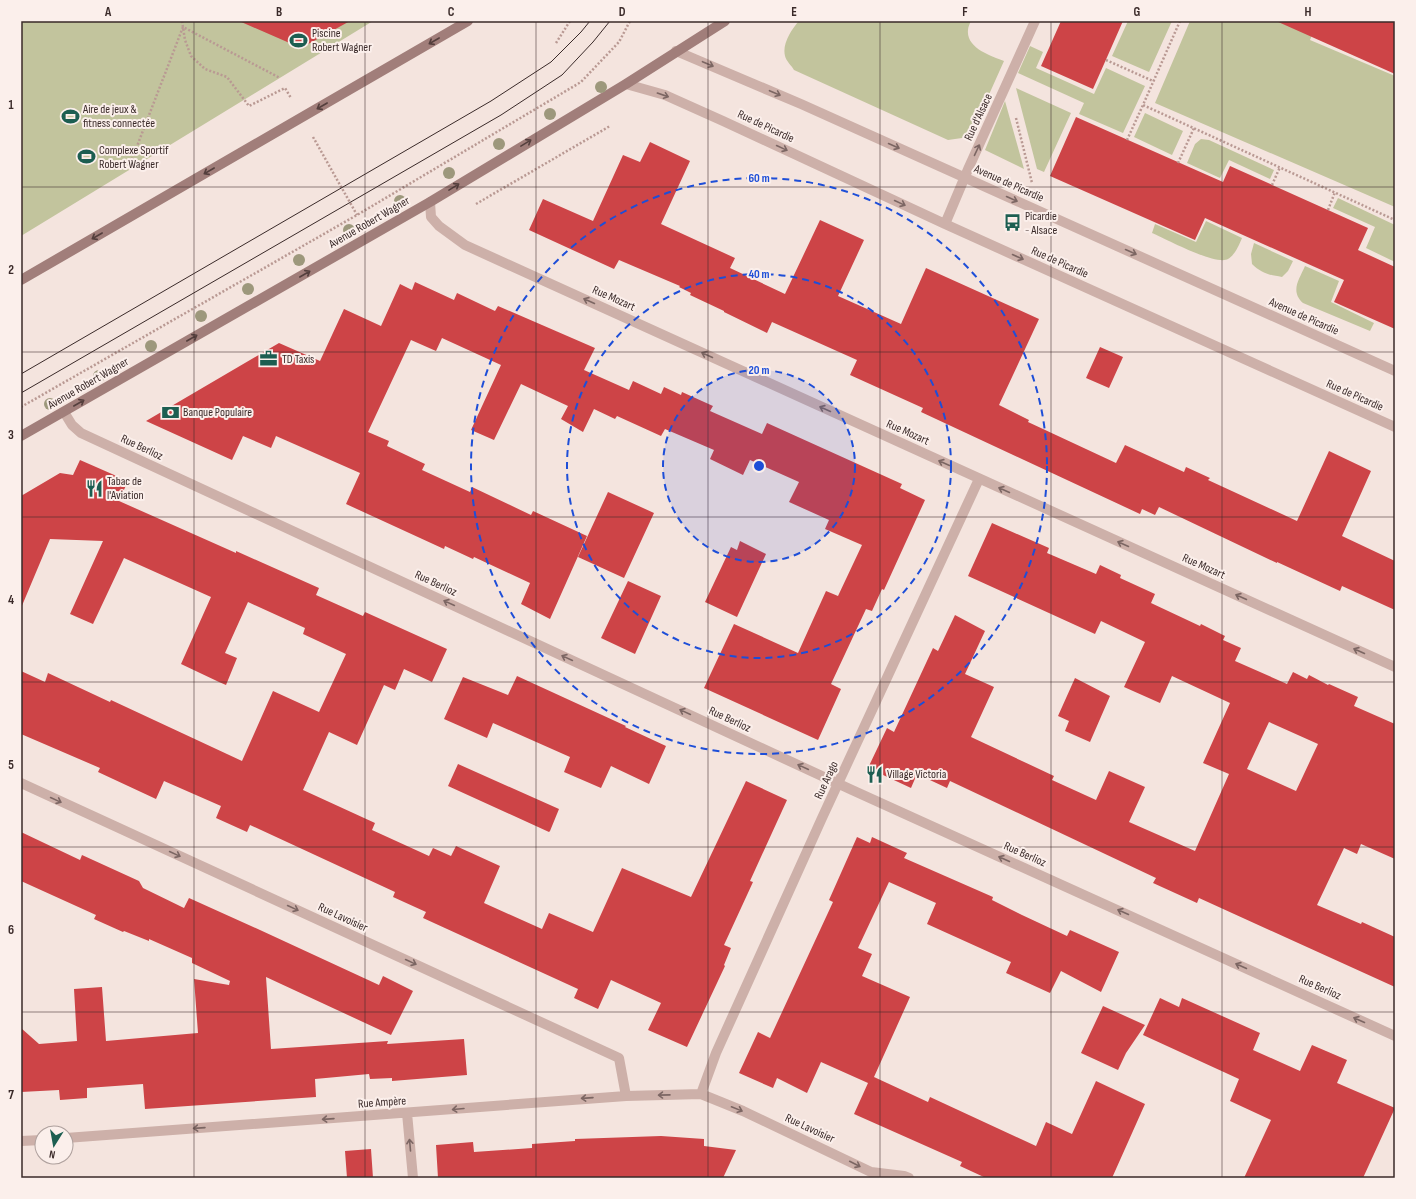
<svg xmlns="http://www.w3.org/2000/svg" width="1416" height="1199" font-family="'Sofia Sans Condensed',sans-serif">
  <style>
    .green { fill: #c2c49d }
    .building { fill: #cd4447; fill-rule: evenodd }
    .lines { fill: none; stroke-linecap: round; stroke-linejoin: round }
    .path { stroke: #b99993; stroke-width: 2.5; stroke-dasharray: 2 2; stroke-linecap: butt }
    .minor { stroke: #cdb0a9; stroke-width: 10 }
    .secondary { stroke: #a17e7a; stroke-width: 10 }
    .tram { stroke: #3a2a29; stroke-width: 1 }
    .tree { fill: #9d987c }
    .oneway { stroke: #543f3d }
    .oneway2 { stroke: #7c6663 }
    .grid { fill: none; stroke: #3a2a29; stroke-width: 1; stroke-opacity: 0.55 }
    .ring { fill: none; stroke: #1d4ed8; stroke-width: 2; stroke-dasharray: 7 5 }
    .labels { text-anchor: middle; stroke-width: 4; stroke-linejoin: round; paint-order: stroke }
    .poi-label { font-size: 12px; fill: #3a2a29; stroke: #fbefeb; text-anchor: start }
    .street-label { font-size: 12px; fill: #3a2a29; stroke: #fbefeb }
    .centre { fill: #1d4ed8; stroke: #fbefeb; stroke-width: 2 }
    .ring-label { font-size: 12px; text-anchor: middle; font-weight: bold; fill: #1d4ed8; stroke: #fbefeb; stroke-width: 4; stroke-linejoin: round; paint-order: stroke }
    .neatline { fill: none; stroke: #3a2a29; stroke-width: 1.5 }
    .grid-label { font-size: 13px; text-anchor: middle; font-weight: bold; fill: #3a2a29 }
  </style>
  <rect width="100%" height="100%" fill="#f4e4de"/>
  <path class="green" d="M21,21H373L21,236Z
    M799,21H971C970,23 968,27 968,30C966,48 991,56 1004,61L974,128L962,138L948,140L794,70C792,66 786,61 785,56C782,44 791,30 799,21Z
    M1128,21H1172L1149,72L1112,56Z
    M1190,21H1318L1310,40L1395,76V207L1155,103Z
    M1030,46L1043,52L1036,68L1094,94L1106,68L1145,86L1123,133L1079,114L1084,103L1018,73Z
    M1016,88L1071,113L1044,172L1037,169Z
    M1005,101L1024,169L985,150Z
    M1145,113L1183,131L1172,155L1134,137Z
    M1201,139L1209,140L1274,170L1270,179L1229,160L1220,178L1187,163L1195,144Z
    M1338,198L1395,225V262L1366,248L1375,227L1333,208Z
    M1206,221L1242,238C1239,245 1235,255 1228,259C1216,266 1166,239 1152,233L1155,224L1196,242Z
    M1254,243L1293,261L1288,271L1282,277C1269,275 1261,273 1252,264L1251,254Z
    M1305,266L1339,281L1331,302L1374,323L1370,331L1303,303C1290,291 1299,280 1305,266Z"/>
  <path class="building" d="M239,21H350L301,48Z
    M1061,21H1123L1093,89L1041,66Z
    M1276,21H1395V74Z
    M1076,117L1223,182L1230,166L1368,228L1358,250L1395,267V329L1334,302L1344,280L1205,218L1195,240L1050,176Z
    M650,142L690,161L661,224L735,258L730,268L785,294L820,220L864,240L838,296L901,324L926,268L1039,319L999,405L1029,420L1028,422L1116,463L1125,445L1184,472L1186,467L1210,478L1208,480L1297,521L1329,451L1371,471L1342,536L1395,561V610L1342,586L1340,591L1277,562V563L1159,507L1155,515L1142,509L1140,514L921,412L923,408L850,375L857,360L772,322L767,333L724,312V311L690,295L691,293L679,287L680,286L619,260L614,269L529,230L543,199L593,221L623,155L640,162Z
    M415,282L454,300L457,293L495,311L498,306L595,348L584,370L629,390L633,381L661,394L664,387L681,395L682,392L713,406L710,411L762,434L767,423L902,484L900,488L925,500L884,590L882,589L872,611L866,609L831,684L841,689L818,740L704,688L734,624L798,653L826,591L838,596L862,545L825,529L829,520L789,502L799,482L750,460L743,475L710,459L714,450L665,429L661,436L617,416L615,419L594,409L583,432L561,419L568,406L521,384L494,440L471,430L501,365L442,338L436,351L411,340L368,432L389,441L387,446L425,464L422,470L470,492L472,487L531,515L533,511L587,536L550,619L521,604L530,583L474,557L473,559L445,546L444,549L346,504L360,473L276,436L271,448L243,436L232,460L146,421L279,343L320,361L344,309L381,326L400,284L412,290Z
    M1100,347L1123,357L1109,388L1086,378Z
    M80,460L128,481L119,501L236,553V551L319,588L316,595L363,616L365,612L447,649L432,682L404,669L395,690L384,685L357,745L329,732L303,790L375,823L372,830L429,856L433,848L451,856L456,846L500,866L484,903L542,929L549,913L593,932L622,868L691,897L746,781L787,800L750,881L753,882L724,945L731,948L724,965L725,966L687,1047L648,1030L661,1003L611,980L598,1009L574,998L578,989L423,918L426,912L393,897L395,892L250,825L247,832L216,818L221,806L164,781L156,799L98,772L100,768L21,734V671L45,682L48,673L110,702L111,700L242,761L273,691L319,712L346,654L303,634L305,628L248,602L225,653L237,658L226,685L219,682L181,664L211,597L124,558L93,624L70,614L103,541L50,539L21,608V496L60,473L73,475Z
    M608,492L654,513L624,578L578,557Z
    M992,523L1049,548L1047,553L1096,574L1100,565L1121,575L1120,578L1155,594L1151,603L1200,626L1201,624L1225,636L1223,640L1241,648L1235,661L1287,684L1293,672L1307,679L1309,675L1328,685L1329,684L1358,697L1354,706L1395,724V859L1361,844L1357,854L1344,848L1317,905L1361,924L1362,922L1395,937V987L1199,898L1197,903L1153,883L1156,878L950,781L947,788L917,774L911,788L868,768L887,728L894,732L933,648L938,651L955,615L985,631L965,674L994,687L971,737L1054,776L1052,780L1096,800L1109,771L1145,787L1129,822L1195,851L1229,774L1203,763L1230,703L1172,676L1160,703L1124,687L1145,642L1101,621L1095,634L968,576ZM1269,722L1318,744L1296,791L1247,769Z
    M740,541L766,554L737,617L705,602L731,547L737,550Z
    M628,581L661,596L635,654L601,638Z
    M517,676L626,726L625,727L666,746L649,784L611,766L601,788L564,772L570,757L493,723L487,738L444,719L463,677L508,695Z
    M1075,678L1110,696L1090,742L1065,731L1069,721L1058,716Z
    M458,764L559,809L550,831L549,832L448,786Z
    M21,832L80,860L82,855L139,881L143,888L184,908L189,898L260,930L379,985L383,976L413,991L391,1035L266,977L271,1049L388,1041L387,1044L464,1039L467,1075L392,1081V1078L370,1079L369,1074L315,1079L316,1097L145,1109L143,1084L87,1088V1098L60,1100L59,1090L21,1092V1028L39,1044L77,1041L74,989L102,987L106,1041L198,1033L194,979L229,985L230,981L192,963V958L149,939V941L124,931L123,932L94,919L96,915L21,881Z
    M857,837L870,843L872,837L907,853L904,858L993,897L992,900L1022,915L1067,936L1070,930L1119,952L1101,992L1061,971L1050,993L1006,973L1011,962L927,924L936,903L889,882L858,948L872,954L862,976L910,997L874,1077L928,1102L930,1097L1036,1146L1046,1122L1072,1134L1096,1081L1145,1104L1112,1178H986L960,1166L962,1162L854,1114L868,1083L821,1062L807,1093L777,1078L773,1088L739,1073L758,1032L770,1038L833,902L829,900Z
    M1160,998L1179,1007L1182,998L1260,1033L1253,1050L1300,1071L1312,1045L1347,1060L1337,1083L1395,1108L1363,1178H1244L1271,1120L1230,1101L1239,1079L1143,1035Z
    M1103,1006L1145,1025L1126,1053L1118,1070L1081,1053Z
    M661,1136L704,1139V1146L736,1150L723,1178H438L436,1145L473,1142L474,1152L532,1148V1144L575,1141V1139Z
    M371,1149L373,1178H347L345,1151Z"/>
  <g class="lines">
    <path class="path" d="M182,21L185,40L191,56L205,69L227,77L249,106L285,88L291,98
      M1180,21L1143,105L1395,220
      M556,43L570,21
      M1106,60L1153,81
      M1016,118L1032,183
      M313,137L357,215
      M1127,140L1143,105
      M1178,163L1194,128
      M129,167L183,27L280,78
      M1272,185L1280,167
      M476,204L610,126
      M1328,210L1335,192
      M21,407L357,215L581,82L619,42L630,21"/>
    <path class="minor" d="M676,51L801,104L1395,371
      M626,84L665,95L723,121L945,224L1395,427
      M430,202L431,217L439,226L465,245L1395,667
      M945,224L969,167L1035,21
      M64,412L72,425L81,433L852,790L1395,1036
      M21,783L619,1058L626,1096
      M701,1094L716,1053L822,818L979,479
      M407,1113L413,1178
      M66,1138L626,1096L701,1094L743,1111L871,1172L904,1176L909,1178
      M21,1141L42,1140"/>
    <path class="secondary" d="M21,280L468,21
      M21,436L430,202L626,84L725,21"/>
    <path class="tram" d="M21,374L491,101L551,62L581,32L590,21
      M21,393L501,115L562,75L593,42L610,21"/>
  </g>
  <g class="tree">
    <circle cx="601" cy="87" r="6"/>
    <circle cx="550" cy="114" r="6"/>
    <circle cx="499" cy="144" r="6"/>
    <circle cx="449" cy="173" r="6"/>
    <circle cx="400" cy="201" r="6"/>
    <circle cx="349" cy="230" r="6"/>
    <circle cx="299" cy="260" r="6"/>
    <circle cx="248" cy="289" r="6"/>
    <circle cx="201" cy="316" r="6"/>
    <circle cx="151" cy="346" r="6"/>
    <circle cx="99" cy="376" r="6"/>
    <circle cx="50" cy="404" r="6"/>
  </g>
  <defs><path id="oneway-shaft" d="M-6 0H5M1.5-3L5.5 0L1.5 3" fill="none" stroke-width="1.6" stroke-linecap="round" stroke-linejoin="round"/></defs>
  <g class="oneway">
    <use href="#oneway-shaft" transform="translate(434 41) rotate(150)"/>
    <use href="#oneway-shaft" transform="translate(322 106) rotate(150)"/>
    <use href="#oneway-shaft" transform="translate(526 143) rotate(-31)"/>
    <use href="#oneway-shaft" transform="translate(209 171) rotate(150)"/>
    <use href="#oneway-shaft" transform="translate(454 187) rotate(-32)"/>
    <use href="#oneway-shaft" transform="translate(97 236) rotate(150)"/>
    <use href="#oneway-shaft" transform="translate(305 274) rotate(-30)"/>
    <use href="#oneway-shaft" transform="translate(192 338) rotate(-30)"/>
    <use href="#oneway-shaft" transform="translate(79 403) rotate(-30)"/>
  </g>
  <g class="oneway2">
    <use href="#oneway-shaft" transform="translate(708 64) rotate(23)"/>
    <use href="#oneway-shaft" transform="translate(775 93) rotate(23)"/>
    <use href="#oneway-shaft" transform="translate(663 95) rotate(19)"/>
    <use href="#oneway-shaft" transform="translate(894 146) rotate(24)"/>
    <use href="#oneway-shaft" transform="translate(782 148) rotate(25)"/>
    <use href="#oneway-shaft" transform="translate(977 150) rotate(-65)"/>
    <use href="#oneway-shaft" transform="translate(1012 199) rotate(24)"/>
    <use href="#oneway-shaft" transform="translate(900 203) rotate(25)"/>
    <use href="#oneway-shaft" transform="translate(1131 252) rotate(24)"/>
    <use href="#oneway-shaft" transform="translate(1018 257) rotate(24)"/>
    <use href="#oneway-shaft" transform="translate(589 301) rotate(-156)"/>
    <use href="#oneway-shaft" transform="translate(707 355) rotate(-156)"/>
    <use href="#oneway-shaft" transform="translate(825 409) rotate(-156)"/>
    <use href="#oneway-shaft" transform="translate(944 463) rotate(-156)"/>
    <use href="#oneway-shaft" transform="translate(1004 490) rotate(-156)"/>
    <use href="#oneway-shaft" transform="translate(1123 544) rotate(-156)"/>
    <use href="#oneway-shaft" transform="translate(1241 597) rotate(-156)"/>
    <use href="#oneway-shaft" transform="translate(449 603) rotate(-155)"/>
    <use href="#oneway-shaft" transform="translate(1359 651) rotate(-156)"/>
    <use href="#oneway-shaft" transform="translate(567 658) rotate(-155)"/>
    <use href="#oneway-shaft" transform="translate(685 712) rotate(-155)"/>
    <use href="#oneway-shaft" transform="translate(803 767) rotate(-155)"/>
    <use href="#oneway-shaft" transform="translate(56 800) rotate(25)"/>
    <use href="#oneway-shaft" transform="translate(175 854) rotate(25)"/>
    <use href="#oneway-shaft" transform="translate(1004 859) rotate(-156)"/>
    <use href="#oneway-shaft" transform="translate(293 908) rotate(25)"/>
    <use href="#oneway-shaft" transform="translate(1123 912) rotate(-156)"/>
    <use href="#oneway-shaft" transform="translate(411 962) rotate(25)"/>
    <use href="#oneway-shaft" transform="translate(1241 966) rotate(-156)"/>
    <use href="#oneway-shaft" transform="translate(1359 1020) rotate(-156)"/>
    <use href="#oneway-shaft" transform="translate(664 1095) rotate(179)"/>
    <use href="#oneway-shaft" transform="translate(587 1098) rotate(176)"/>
    <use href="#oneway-shaft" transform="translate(458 1109) rotate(175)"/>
    <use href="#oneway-shaft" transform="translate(737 1109) rotate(22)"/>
    <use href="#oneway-shaft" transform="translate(328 1119) rotate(176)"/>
    <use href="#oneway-shaft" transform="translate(199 1128) rotate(176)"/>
    <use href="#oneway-shaft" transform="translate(410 1145) rotate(-95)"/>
    <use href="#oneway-shaft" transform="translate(855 1164) rotate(27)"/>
  </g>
  <path class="grid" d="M194,21V1178M365,21V1178M536,21V1178M708,21V1178M880,21V1178M1051,21V1178M1222,21V1178M21,187H1395M21,352H1395M21,517H1395M21,682H1395M21,847H1395M21,1012H1395"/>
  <circle cx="759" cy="466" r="96" fill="#1d4ed8" fill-opacity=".12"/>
  <g class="ring">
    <circle cx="759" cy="466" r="96"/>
    <circle cx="759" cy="466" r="192"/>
    <circle cx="759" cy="466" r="288"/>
  </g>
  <defs>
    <symbol id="stadium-bare" viewBox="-9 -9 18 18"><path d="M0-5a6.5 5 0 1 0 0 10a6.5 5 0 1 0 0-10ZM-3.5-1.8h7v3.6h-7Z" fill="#1c5e51" stroke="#fbefeb" stroke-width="2.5" paint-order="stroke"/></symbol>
    <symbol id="bus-bare" viewBox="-9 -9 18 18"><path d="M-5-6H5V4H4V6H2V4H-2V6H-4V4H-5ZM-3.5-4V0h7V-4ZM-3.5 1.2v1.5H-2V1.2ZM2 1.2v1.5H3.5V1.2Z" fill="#1c5e51" stroke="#fbefeb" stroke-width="2.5" paint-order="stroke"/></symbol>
    <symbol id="office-bare" viewBox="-9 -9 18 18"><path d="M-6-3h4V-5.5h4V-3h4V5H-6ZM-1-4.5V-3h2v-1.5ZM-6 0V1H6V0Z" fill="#1c5e51" stroke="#fbefeb" stroke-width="2.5" paint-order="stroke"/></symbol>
    <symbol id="bank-bare" viewBox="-9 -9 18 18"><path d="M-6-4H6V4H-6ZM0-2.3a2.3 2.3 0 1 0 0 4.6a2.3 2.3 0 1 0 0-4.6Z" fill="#1c5e51" stroke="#fbefeb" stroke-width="2.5" paint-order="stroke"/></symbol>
    <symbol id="restaurant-bare" viewBox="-9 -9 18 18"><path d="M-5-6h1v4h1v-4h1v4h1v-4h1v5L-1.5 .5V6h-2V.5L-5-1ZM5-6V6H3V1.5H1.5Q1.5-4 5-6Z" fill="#1c5e51" stroke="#fbefeb" stroke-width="2.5" paint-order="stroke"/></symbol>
  </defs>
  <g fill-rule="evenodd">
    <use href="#stadium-bare" x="286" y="28" width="25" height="25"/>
    <use href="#stadium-bare" x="58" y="104" width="25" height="25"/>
    <use href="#stadium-bare" x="74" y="144" width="25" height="25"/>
    <use href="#bus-bare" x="1000" y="210" width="25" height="25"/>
    <use href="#office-bare" x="256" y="346" width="25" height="25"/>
    <use href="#bank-bare" x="158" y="400" width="25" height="25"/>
    <use href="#restaurant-bare" x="82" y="476" width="25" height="25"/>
    <use href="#restaurant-bare" x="862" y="762" width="25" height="25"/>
  </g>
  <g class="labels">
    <g class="poi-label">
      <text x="312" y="37">Piscine<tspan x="312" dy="14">Robert Wagner</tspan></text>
      <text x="83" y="113">Aire de jeux &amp;<tspan x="83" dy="14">fitness connectée</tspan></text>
      <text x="99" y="154">Complexe Sportif<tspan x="99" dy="14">Robert Wagner</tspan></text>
      <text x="1025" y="220">Picardie<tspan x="1025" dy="14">- Alsace</tspan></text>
      <text x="282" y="363">TD Taxis</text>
      <text x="183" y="416">Banque Populaire</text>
      <text x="107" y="485">Tabac de<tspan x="107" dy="14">l'Aviation</tspan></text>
      <text x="887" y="778">Village Victoria</text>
    </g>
    <g class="street-label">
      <text transform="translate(978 117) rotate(-65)" y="4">Rue d'Alsace</text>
      <text transform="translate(766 126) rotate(25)" y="4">Rue de Picardie</text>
      <text transform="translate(1009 183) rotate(24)" y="4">Avenue de Picardie</text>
      <text transform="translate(369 222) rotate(-30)" y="4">Avenue Robert Wagner</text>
      <text transform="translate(1060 262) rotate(24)" y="4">Rue de Picardie</text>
      <text transform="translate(614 298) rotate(24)" y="4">Rue Mozart</text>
      <text transform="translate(1304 316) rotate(24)" y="4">Avenue de Picardie</text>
      <text transform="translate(88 383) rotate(-30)" y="4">Avenue Robert Wagner</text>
      <text transform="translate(1355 395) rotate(24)" y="4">Rue de Picardie</text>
      <text transform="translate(908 432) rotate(24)" y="4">Rue Mozart</text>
      <text transform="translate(142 447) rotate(25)" y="4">Rue Berlioz</text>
      <text transform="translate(1204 566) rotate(24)" y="4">Rue Mozart</text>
      <text transform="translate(436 583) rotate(25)" y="4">Rue Berlioz</text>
      <text transform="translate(730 719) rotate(25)" y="4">Rue Berlioz</text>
      <text transform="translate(826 780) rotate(-65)" y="4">Rue Arago</text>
      <text transform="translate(1025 854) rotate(24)" y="4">Rue Berlioz</text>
      <text transform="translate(343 917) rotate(25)" y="4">Rue Lavoisier</text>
      <text transform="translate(1320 987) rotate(24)" y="4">Rue Berlioz</text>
      <text transform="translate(382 1102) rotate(-4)" y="4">Rue Ampère</text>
      <text transform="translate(810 1128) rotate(25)" y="4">Rue Lavoisier</text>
    </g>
  </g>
  <circle cx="759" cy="466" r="6" class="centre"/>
  <g class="ring-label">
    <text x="759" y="182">60 m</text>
    <text x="759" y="278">40 m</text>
    <text x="759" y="374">20 m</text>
  </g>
  <rect width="1416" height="1199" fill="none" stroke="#fbefeb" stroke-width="44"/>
  <g transform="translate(54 1145) rotate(191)"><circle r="19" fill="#fbefeb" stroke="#aea09d"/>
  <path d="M0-3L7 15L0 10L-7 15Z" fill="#1c5e51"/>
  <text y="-6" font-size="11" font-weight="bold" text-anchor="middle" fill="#3a2a29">N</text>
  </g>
  <rect x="22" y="22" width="1372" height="1155" class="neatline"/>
  <g class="grid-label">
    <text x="108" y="16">A</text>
    <text x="279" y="16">B</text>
    <text x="451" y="16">C</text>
    <text x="622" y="16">D</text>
    <text x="794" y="16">E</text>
    <text x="965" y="16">F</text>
    <text x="1137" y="16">G</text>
    <text x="1308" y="16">H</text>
    <text x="11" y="109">1</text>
    <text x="11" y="274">2</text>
    <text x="11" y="439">3</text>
    <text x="11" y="604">4</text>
    <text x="11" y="769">5</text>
    <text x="11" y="934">6</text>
    <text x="11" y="1099">7</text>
  </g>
</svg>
